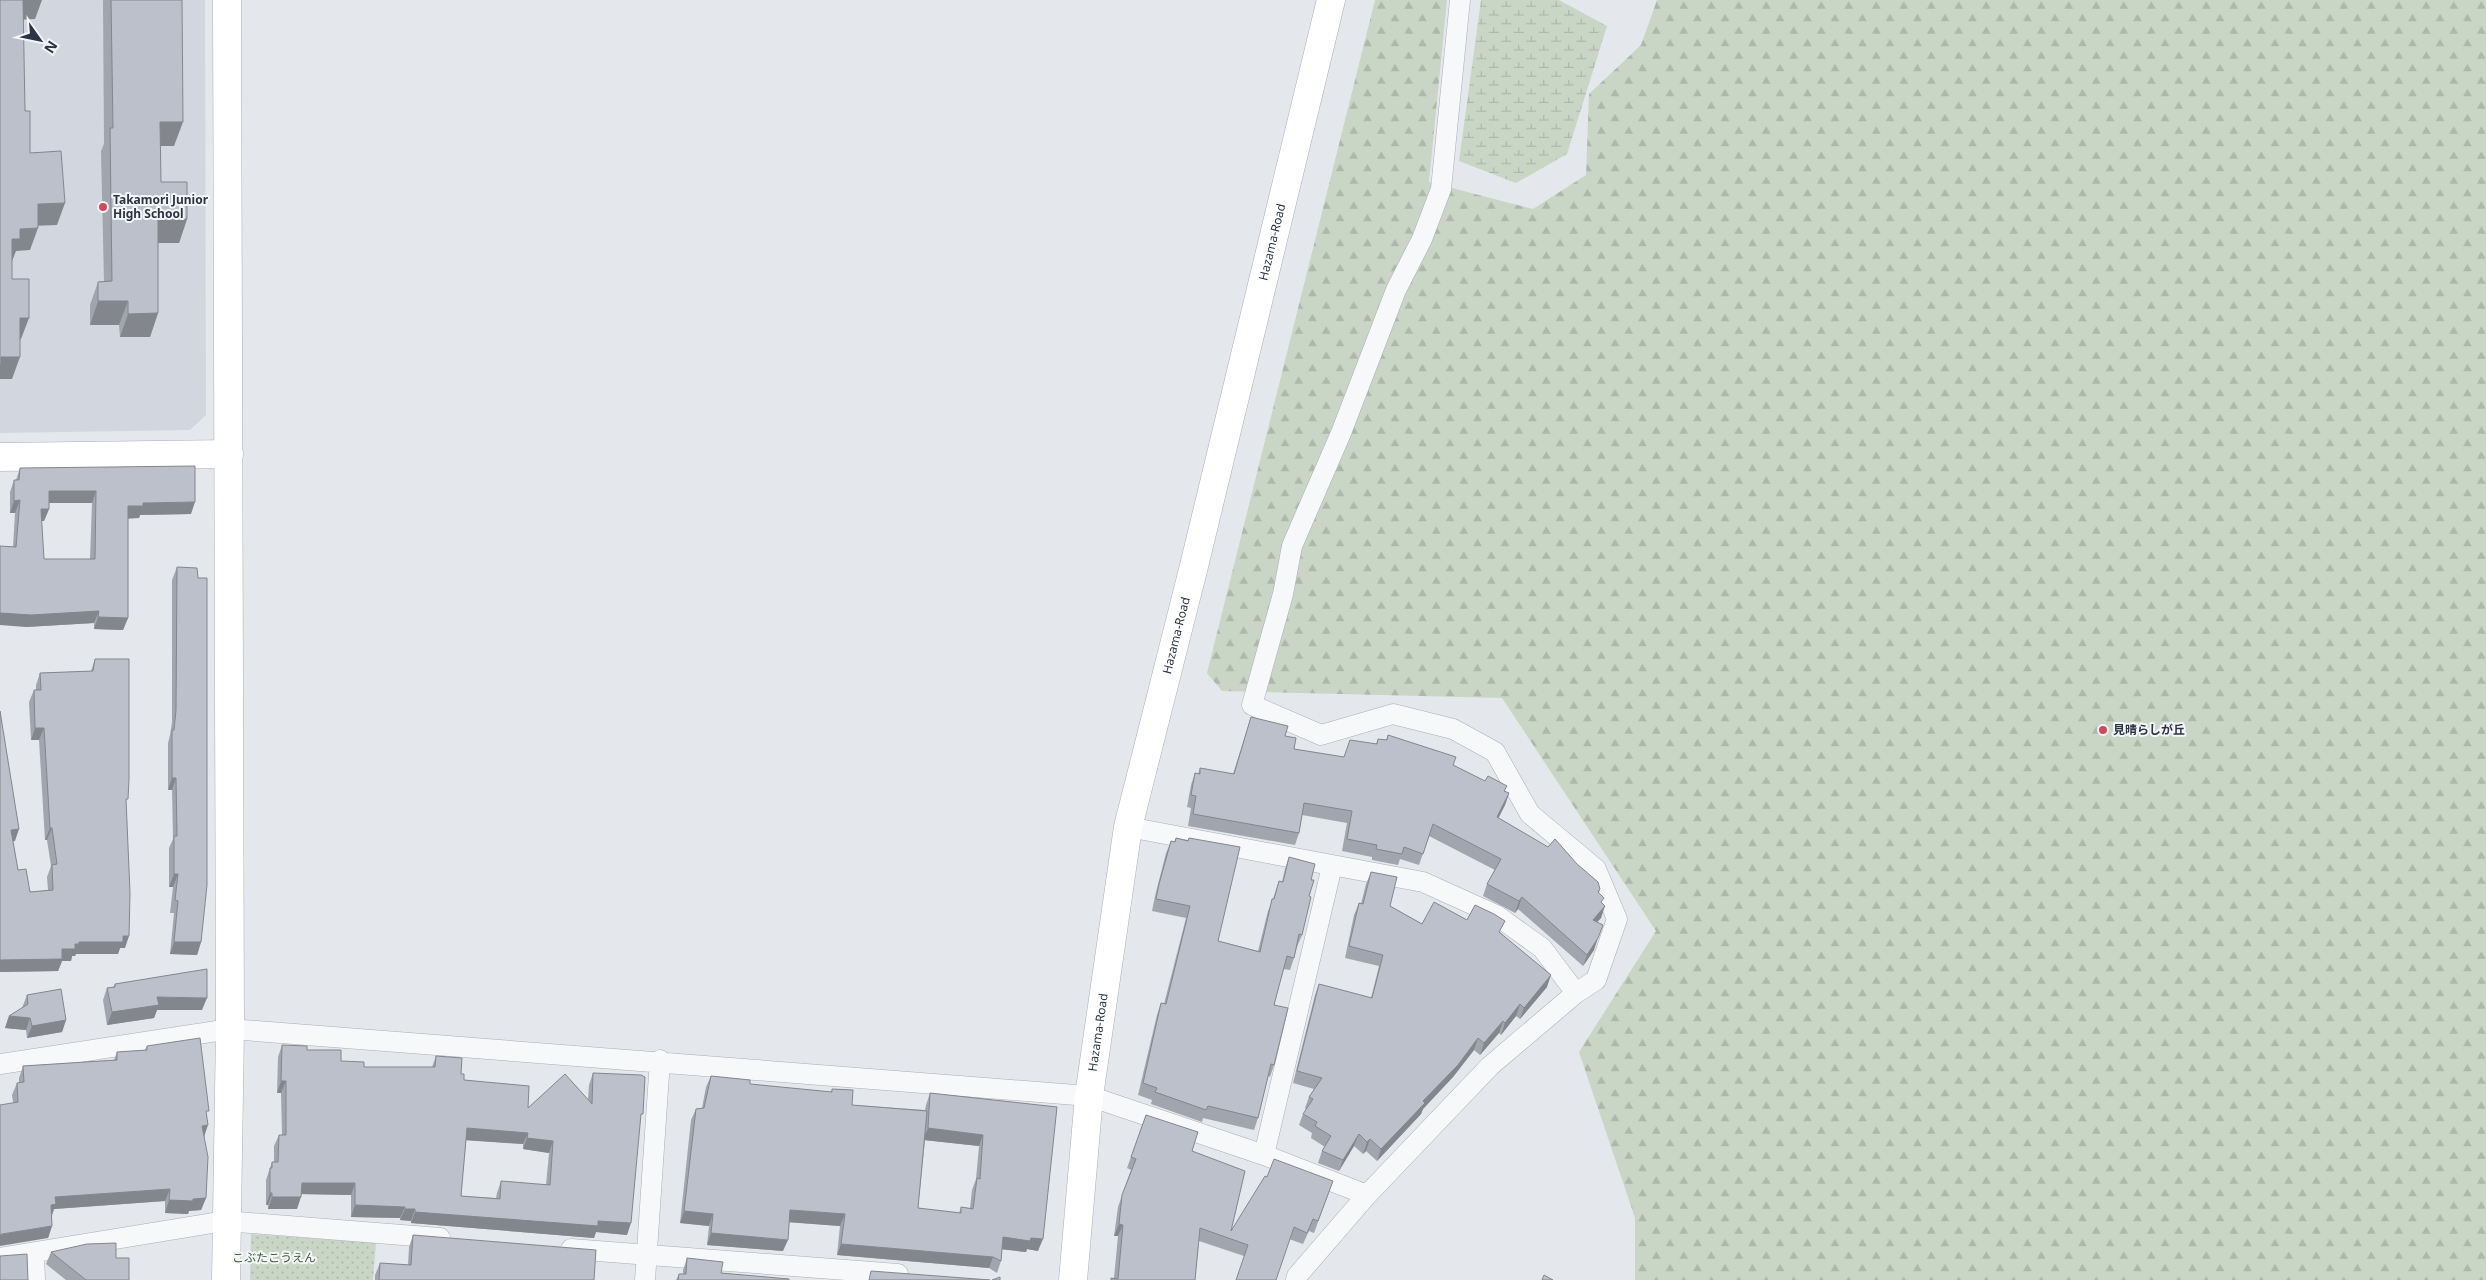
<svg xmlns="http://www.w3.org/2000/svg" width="2486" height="1280" font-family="'Noto Sans','Noto Sans JP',sans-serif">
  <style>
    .built { fill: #d2d6de }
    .forest { fill: url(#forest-firs) }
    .wetland { fill: url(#wetland-marsh) }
    .park { fill: url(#park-dots) }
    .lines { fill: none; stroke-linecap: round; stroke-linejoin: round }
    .street-casing { stroke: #a9aeb7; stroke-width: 21 }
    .secondary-casing { stroke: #a9aeb7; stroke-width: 29 }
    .street { stroke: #f7f8fa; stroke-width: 20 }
    .secondary { stroke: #fff; stroke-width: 28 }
    .wall { fill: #a1a5ae; fill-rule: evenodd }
    .shaded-wall { fill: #83868d }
    .building { fill: #bbc0ca; stroke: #83868d; fill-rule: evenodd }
    .poi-dot { fill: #d1495b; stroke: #f4f6f9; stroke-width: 2 }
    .labels { text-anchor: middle; stroke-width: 4; stroke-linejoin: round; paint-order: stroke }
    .poi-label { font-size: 12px; font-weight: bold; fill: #2b3445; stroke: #f4f6f9; text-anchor: start }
    .street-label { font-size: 12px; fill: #2b3445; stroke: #f4f6f9 }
    .park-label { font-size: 12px; fill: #3f6138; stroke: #f4f6f9 }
  </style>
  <defs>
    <pattern id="forest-firs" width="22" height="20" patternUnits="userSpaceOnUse" patternTransform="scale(1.25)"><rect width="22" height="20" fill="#c9d6c5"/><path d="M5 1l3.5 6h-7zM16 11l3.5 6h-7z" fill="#adb8ab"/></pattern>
    <pattern id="wetland-marsh" width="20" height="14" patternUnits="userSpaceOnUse" patternTransform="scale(1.25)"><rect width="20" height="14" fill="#c9d6c5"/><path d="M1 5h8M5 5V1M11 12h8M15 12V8" fill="none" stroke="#adb8ab"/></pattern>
    <pattern id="park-dots" width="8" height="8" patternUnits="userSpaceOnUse" patternTransform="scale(1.25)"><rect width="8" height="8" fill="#c9d6c5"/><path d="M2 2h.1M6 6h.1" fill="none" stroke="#adb8ab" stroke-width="1.8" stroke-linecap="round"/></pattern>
  </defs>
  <rect width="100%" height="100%" fill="#e4e7ec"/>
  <path class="built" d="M0,0H205L206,415L190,430L0,433Z"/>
  <path class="forest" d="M1375,0H1447L1429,182L1533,209L1586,175L1589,94L1641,45L1657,0H2486V1280H1635V1218L1579,1052L1656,931L1502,698L1222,691L1207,673Z"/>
  <path class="wetland" d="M1481,0H1559L1607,26L1567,154L1516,183L1459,161Z"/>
  <path class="park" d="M251,1234L376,1243L373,1280H250Z"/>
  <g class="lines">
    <defs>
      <path id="street" d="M1128,827L1423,882L1496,915L1542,948L1576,993
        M0,1064L230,1029L1089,1096L1264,1155L1367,1195
        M1264,1155L1332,866
        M571,1249L898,1274
        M34,1253L35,1280
        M0,1258L225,1221L440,1238
        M645,1280L660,1060
        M1296,1280L1297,1276L1367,1195L1490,1066L1576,993L1596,980L1617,919L1596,869L1530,814L1495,752L1453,729L1393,714L1321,735L1252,705L1283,594L1292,546L1341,433L1396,290L1422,239L1441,189L1460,0"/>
      <g id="secondary">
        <path d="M0,457L229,454"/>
        <path d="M226,1280L230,1029L227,0"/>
        <path id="s1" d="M1073,1280L1089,1096L1128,827L1194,566L1331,0"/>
      </g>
    </defs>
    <use href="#street" class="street-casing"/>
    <use href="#secondary" class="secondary-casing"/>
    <use href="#street" class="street"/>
    <use href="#secondary" class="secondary"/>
  </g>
  <path class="wall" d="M103,0H182L174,146H160L161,182L187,219L179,243H158V313L150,337H120L119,325H90V305L98,282L104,281L101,151L104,144Z
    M20,468L191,514L140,515L139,518H128V618L123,630L94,629V623L26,627L13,547L15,513H10V492L14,480H16ZM49,503H92L90,559H44L41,521H44L49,509Z
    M177,567L201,942L197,955L170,954L174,913H170L173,887H169V848L173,839L172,790H168V743L170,735L172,722V580Z
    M95,659L126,804L125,948H120L118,954H76L75,956H72L71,961H62L58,971L0,972V711L15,841H13L18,870L30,892L48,890L47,877L51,866L47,840H45L39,740H31L29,702L34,690H36V685L40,673L91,671Z
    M1251,717L1285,736L1294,749L1344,757L1350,740L1376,744L1378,739L1386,740L1388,735L1453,765L1509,793L1505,805L1498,818L1577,864L1600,889L1599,893L1602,904L1601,918L1597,922L1594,950L1583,966L1518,909L1515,913L1483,896L1487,884L1495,870L1429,836L1419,865L1400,859L1398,865L1372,860V857L1342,851L1347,823L1302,815L1299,833L1295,845L1188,826L1191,808L1187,807L1191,785L1195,773L1198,774L1200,768L1233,774Z
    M1176,838L1188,840L1189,838L1218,941L1258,951L1268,911L1273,899L1279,881L1282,882L1285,869L1289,857L1311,880L1309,896L1302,935L1297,947L1294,958L1290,970L1283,969L1274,1005V1065L1270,1077L1268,1076L1258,1118L1254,1130L1203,1118L1202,1122L1151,1104L1152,1100L1138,1095L1157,1015L1161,1003L1164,1004L1186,918L1152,911L1155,896L1166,853L1171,841L1174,842Z
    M1371,872L1390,906L1422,924L1467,920L1501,933L1547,987L1520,1019L1516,1016L1501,1035L1499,1033L1480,1055L1474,1050L1453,1077L1423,1109L1421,1114L1377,1161L1366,1151L1363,1154L1354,1146L1339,1171L1318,1163L1322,1151L1325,1147L1311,1138L1312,1133L1299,1125L1303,1114L1306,1109L1305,1108L1309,1097L1314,1089L1293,1083L1315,995L1319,984L1371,998L1379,966L1345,958L1354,915L1359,903L1361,904L1366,884Z
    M115,984L202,1010H157L154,1018L107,1025L103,1000L107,988L113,987Z
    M27,995L66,1020L62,1032L27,1038L26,1030L5,1028L9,1016L22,1008Z
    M282,1045L307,1050L341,1061L364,1067H432L436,1056L461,1074L464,1080L528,1108L588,1100L589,1085L593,1073L640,1122L627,1235L596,1232L594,1238L411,1223V1221L400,1220V1218L351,1217V1195L301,1194L297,1209H268V1205H266V1180L272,1162H274V1146L279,1135H282L281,1093H277L278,1057ZM466,1140L523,1144V1149L549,1153L546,1185L501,1181L497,1193L496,1198L461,1196Z
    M147,1046L207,1116L204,1137L206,1198L201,1210L189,1211L188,1214L165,1213V1201L54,1209L52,1216V1226L48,1238L13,1102L12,1095L17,1083H19V1078L23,1066L114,1060L117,1052L145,1050Z
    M711,1076L750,1084L831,1092L832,1089L852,1105L925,1110L926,1105L930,1093L1057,1107L1038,1251L1027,1249L1026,1252L1002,1249L1001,1261L997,1273L989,1268L837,1255L840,1226L789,1222L783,1251L707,1245L709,1226L680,1223L691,1120L696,1109L702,1108L706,1087ZM925,1140L979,1146L976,1179L972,1190L970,1208L961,1207L959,1213L918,1208Z
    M1146,1115L1192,1151L1231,1231L1267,1177L1333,1181L1314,1233L1309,1231L1303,1244L1289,1239L1244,1256L1199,1241L1195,1280H1111V1278H1114L1118,1236H1114L1118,1207L1131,1170L1127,1168Z
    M413,1235L594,1280H375V1275L380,1263L408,1265L409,1247Z
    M51,1252L116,1258L129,1280H66L46,1264Z
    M687,1258L721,1273L789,1280H676L679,1274H683V1270Z"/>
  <path class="shaded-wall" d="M22,0H42L35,19L15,20Z
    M160,122H183L174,146H152Z
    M65,203L57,225L30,226L38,204Z
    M158,219H187L179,243H150Z
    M38,228L30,250L16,251L12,261V239L20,229Z
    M98,301H128L119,325H90Z
    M158,313L150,337H120L128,314Z
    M20,318H29L21,339L13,340Z
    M1,357H20L12,379H0V359Z
    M49,491H96L92,503H44Z
    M20,500L15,513H10L14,501Z
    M195,502L191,514L140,515L139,518L124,519L128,506L143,503Z
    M41,509H49L44,521H36Z
    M99,611L94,623L26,627L0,625V613Z
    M98,617L128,618L123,630L94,629Z
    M35,728H44L39,740H31Z
    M172,778H176L172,790H168Z
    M1509,793L1505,805L1493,829L1497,817Z
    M50,828H52L47,840H45Z
    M19,829L15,841L7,842L11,830Z
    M174,874H178L173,887H169Z
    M1522,897L1518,909L1515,913L1519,901Z
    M1605,906L1601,918L1588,932L1593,920Z
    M123,936H129L125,948H120L118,954H76L75,956H72L71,961H62L58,971L0,972V960L62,949L75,944L79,942Z
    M1598,938L1594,950L1583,966L1587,955Z
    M174,942H201L197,955L170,954Z
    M1551,975L1547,987L1520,1019L1524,1008Z
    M157,997L207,998L202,1010H157L154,1018L107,1025L112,1012Z
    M1520,1004L1516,1016L1501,1035L1505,1023Z
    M9,1016L30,1018L26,1030L5,1028Z
    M66,1020L62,1032L27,1038L32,1026Z
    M1503,1021L1499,1033L1480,1055L1484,1043Z
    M1478,1038L1474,1050L1453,1077L1423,1109L1421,1114L1377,1161L1381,1149Z
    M281,1081H286L281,1093H277Z
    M208,1125L204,1137L202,1126Z
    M467,1128L528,1133L523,1144L463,1140Z
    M928,1128L983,1135L979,1146L923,1140Z
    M1359,1134L1354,1146L1339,1171L1343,1160Z
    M527,1138L553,1141L549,1153L523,1149Z
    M1370,1139L1366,1151L1363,1154L1367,1142Z
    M302,1183H355L351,1195L298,1194Z
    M170,1189L165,1201L54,1209L51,1217V1205L55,1197Z
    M270,1193H272L268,1205H266Z
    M272,1197H301L297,1209H268Z
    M206,1198L201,1210L189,1211L188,1214L165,1213L169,1200Z
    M355,1205L405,1207L400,1218L351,1217Z
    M405,1209H415L411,1221L400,1220Z
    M790,1210L845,1214L840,1226L786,1222Z
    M684,1211L713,1214L709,1226L680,1223Z
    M415,1212L598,1221L631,1223L627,1235L596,1232L594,1238L411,1223Z
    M1119,1224L1123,1225L1118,1236H1114Z
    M52,1226L48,1238L0,1246V1235L2,1234Z
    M711,1233L788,1240L783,1251L707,1245Z
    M1003,1237L1031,1238L1043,1239L1038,1251L1027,1249L1026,1252L999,1249Z
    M841,1244L993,1257L989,1268L837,1255Z"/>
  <path class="building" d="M0,0H23L25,111H30V153L61,151L65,203L38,204V228L20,229V239H12V279H29V318H20V357H1V364H0Z
    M111,0H182L183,122H160L161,182H187V219H158V313L128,314V301H98V282L112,281L110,128H113Z
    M195,466V502L143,503V506H128V618L98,617L99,611L31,615L0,613V546L16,547L20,500L14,501V480H19L20,468ZM49,491H96L95,559H44L41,509H49Z
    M177,567L197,568L198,578H207V885L201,942H174L178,901L175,900L178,874H174V836H177L176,778H172V731L174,730L176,710Z
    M95,659H129V779L128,799H126L130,893L129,936H123V942H79V944H75V949H62V959L0,960V711L19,829L11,830L18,870L26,869L30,892L53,890L52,865L57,864L52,828H50L44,728H35L34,690H41L40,673L93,671Z
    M1251,717L1288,726L1285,736L1296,738L1294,749L1344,757L1350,740L1377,744L1378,739L1387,740L1388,735L1456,757L1453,765L1485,781L1488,776L1507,786L1504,791L1509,793L1497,817L1548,847L1555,839L1577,864L1598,882L1600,889L1598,892L1604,898L1601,902L1605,906L1593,920L1603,925L1598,938L1587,955L1522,897L1519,901L1487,884L1501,859L1433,824L1423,854L1404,847L1402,854L1376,849L1377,845L1347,839L1352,811L1304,803L1299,833L1193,814L1196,796L1191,795L1195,773L1200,774V768L1234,774Z
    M1176,838L1188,841L1189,838L1240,847L1218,941L1260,952L1272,899H1274L1279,881L1283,882L1289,857L1315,864L1311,880H1314L1309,896L1311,897L1302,935L1299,934L1294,958L1287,956L1274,1005L1288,1008L1274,1065L1271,1064L1258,1118L1208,1106L1206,1110L1155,1092L1157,1088L1143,1083L1161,1003L1166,1004L1190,906L1156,899L1159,884L1171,841L1175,842Z
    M1371,872L1397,877L1390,906L1422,924L1434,902L1467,920L1475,905L1494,914L1505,921L1499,932L1551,975L1524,1008L1520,1004L1505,1023L1503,1021L1484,1043L1478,1038L1458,1065L1423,1101L1425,1103L1381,1149L1370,1139L1367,1142L1359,1134L1343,1160L1322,1151L1331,1136L1315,1126L1317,1122L1303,1114L1313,1099L1309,1097L1322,1078L1297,1071L1319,984L1372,998L1383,955L1349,946L1359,903L1363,904Z
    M207,969V998L157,997L159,1005L112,1012L107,988L115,987V984Z
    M61,989L66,1020L32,1026L30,1018L9,1016L28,1004L27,995Z
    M200,1038L209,1111H206L208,1125L202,1126L208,1157L206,1198L193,1199V1201L169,1200L170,1189L55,1197L56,1204L51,1205L52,1226L2,1234L0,1235V1105L18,1102L17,1083L24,1082L23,1066L117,1060V1052L147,1050V1046Z
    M282,1045L307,1046V1050H341V1061L364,1062V1067H435L436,1056L462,1058L461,1074H464V1080L529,1086L528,1108L565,1074L592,1104L593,1073L641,1075L645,1077L643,1114H641L631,1223L598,1221V1226L415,1212V1209H405V1207L355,1205V1183H302L301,1197H272V1193H270V1168H272V1162H278L279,1135H286V1081H281ZM467,1128L528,1133L527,1138L553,1141L550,1185L501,1181L500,1199L461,1196Z
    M711,1076L750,1080V1084L832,1092V1089L853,1090L852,1105L927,1111L918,1208L961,1213V1207L973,1209L977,1178L980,1179L983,1135L928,1128L930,1093L1057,1107L1043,1239L1031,1238L1030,1241L1003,1237L1001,1261L993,1257L841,1244L845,1214L790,1210L788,1240L711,1233L713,1214L684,1211L696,1109L704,1108Z
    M1146,1115L1198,1132L1192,1151L1245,1171L1231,1231L1265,1176L1267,1177L1274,1159L1333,1181L1318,1221L1313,1219L1307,1233L1294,1227L1276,1280H1236L1248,1245L1200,1228L1195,1280H1111V1278L1118,1279L1123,1225L1119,1224L1122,1195L1136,1159L1131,1157Z
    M413,1235L596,1250L594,1280H379L380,1263L411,1265Z
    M116,1243V1258H129V1280H86L51,1252L87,1244Z
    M27,1254L28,1280H0V1256Z
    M687,1258L723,1262L721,1273L789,1279V1280H678L679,1274H686Z
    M871,1271L990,1280H869Z
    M1544,1275L1553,1280H1542Z
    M1000,1277V1280H992Z"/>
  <g class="poi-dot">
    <circle cx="103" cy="207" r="5"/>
    <circle cx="2103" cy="730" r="5"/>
  </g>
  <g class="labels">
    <g class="poi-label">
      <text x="113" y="204">Takamori Junior<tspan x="113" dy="14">High School</tspan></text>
      <text x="2113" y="734">見晴らしが丘</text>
    </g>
    <g class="street-label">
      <text dy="4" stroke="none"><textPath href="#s1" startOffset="1059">Hazama-Road</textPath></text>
      <text dy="4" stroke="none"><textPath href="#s1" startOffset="654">Hazama-Road</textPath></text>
      <text dy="4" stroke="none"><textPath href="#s1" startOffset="249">Hazama-Road</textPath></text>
    </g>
    <g class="park-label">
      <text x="274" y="1262">こぶたこうえん</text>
    </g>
  </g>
  <g transform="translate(40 40) rotate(123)" stroke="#f4f6f9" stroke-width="4" paint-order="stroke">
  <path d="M0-4L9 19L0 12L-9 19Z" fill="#2b3445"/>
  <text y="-8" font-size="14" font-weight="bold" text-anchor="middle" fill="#2b3445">N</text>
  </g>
</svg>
